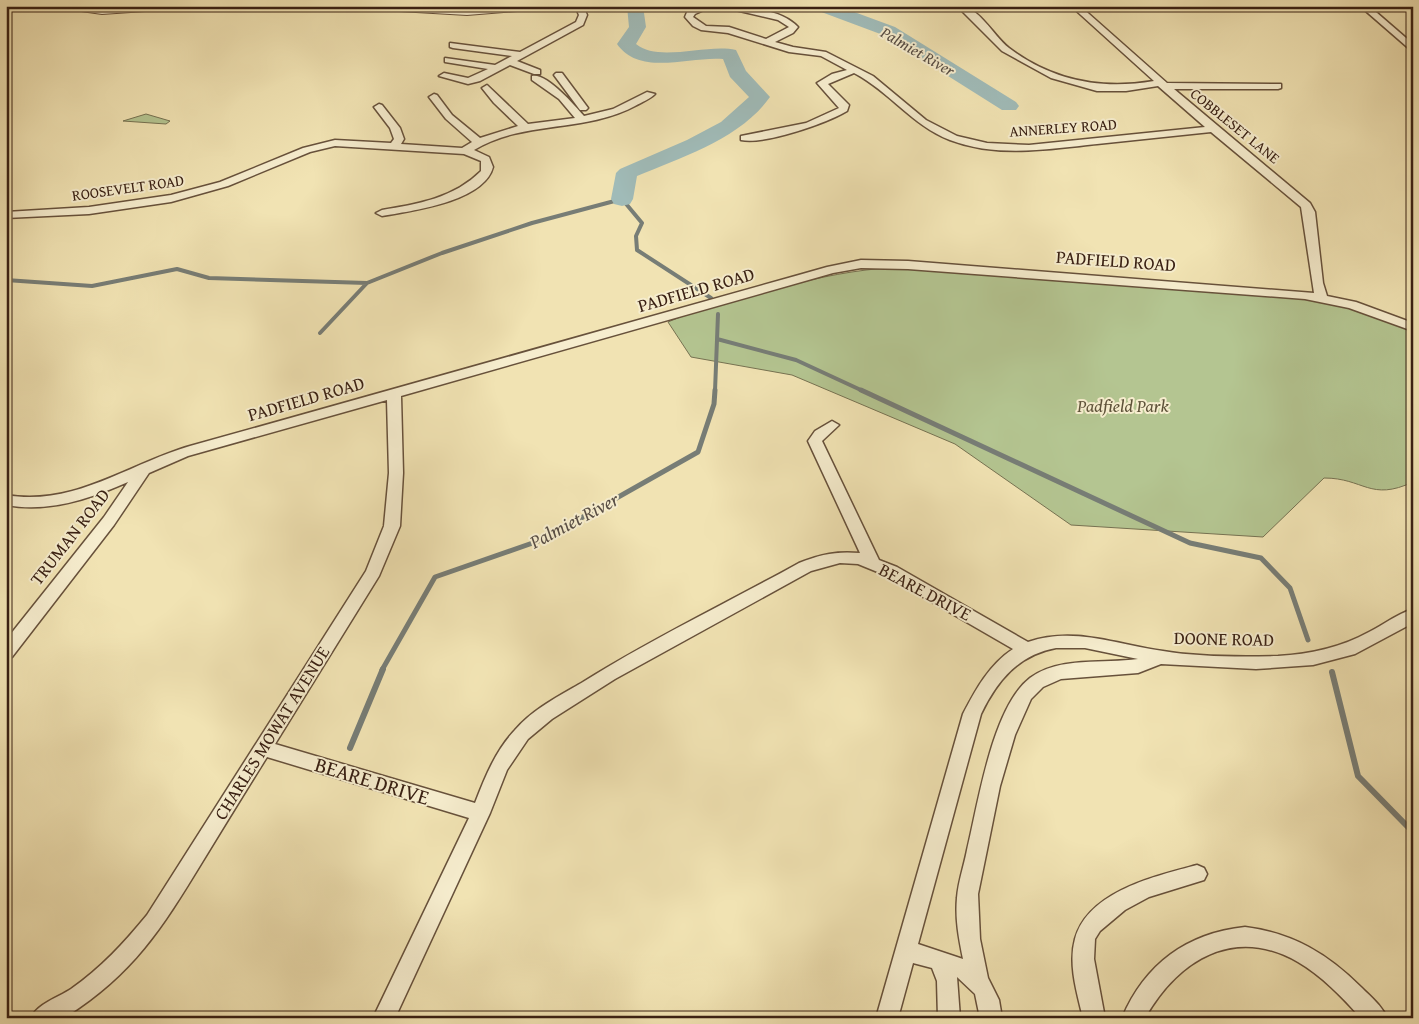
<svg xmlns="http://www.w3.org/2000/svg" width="1419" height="1024" font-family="'Gentium Book Plus',serif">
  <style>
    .green { fill: #b4c591; stroke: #767252 }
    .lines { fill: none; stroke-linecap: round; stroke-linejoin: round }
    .stream-far2 { stroke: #777d76; stroke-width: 4 }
    .stream-far1 { stroke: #777d76; stroke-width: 5 }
    .stream { stroke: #777d76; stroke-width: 6 }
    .river { fill: #a0bbb8; fill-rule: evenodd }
    .minor-casing { stroke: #67513b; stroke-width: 3 }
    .tertiary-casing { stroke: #67513b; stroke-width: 2 }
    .minor { fill: #f6edce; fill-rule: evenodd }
    .tertiary { fill: #f6edce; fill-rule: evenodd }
    .labels { text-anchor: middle; stroke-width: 4; stroke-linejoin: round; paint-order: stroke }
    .far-street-label { font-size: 15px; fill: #392013; stroke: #f6edce }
    .far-water-label { font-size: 16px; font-style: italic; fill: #584e45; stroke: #f6edce }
    .street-label { font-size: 18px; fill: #392013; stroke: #f6edce }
    .park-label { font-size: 18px; font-style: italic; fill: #5e5239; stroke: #f6edce }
    .water-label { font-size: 19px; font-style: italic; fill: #584e45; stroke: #f6edce }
    .near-street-label { font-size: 21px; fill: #392013; stroke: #f6edce }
  </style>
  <rect width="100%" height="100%" fill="#f1e3b3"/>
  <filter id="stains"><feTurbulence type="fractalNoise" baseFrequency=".004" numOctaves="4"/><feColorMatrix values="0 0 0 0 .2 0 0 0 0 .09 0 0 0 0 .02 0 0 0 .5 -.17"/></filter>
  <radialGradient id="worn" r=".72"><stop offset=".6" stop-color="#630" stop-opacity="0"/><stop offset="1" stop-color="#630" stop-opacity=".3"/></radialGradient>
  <path class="green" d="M146,114L170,121L166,124L123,121Z
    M909,267L1324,299L1413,329V482C1370,502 1364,478 1324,478L1263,537L1071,525L955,444L792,375L691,357L668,322L685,315C759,294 832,268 909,267Z"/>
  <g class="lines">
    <path class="stream-far2" d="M6,280L92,286L177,269L209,278L367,283L442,253L532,223L622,199L642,223L636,236L637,250L711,298
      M320,333L367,283
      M717,339L796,360L863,391
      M715,391L718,314"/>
    <path class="stream-far1" d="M861,390L1190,543L1261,558L1290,588L1308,640
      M382,670L435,577L544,539L698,452L714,404L715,390"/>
    <path class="stream" d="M1332,672L1358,776L1409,828L1413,829
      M350,748L383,669"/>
    <path class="river" d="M627,6H643L646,27L636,44C659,63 707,43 736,50L746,71L770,97C740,139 682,157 637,176L633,199L630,204L622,206L614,204L611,199L616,173L620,169L687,140L721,122L749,97L730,77L723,59C690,56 640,77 617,44L629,27Z
      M814,6H838L895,27L1016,102L1019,106L1016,110H1002L883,35L816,10Z"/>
    <defs>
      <path id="minor" d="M575,6H583L587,15L583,25L517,61L540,70V74H534L510,65L480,81L468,84L439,76L444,73L468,78L488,69L445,62V58L495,65L512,56L453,48L450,47V43L520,52L576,22L579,15Z
        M700,6H713L695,14L693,17L706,26L729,27L766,39L789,27L778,20L718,6C743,6 780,8 798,27L793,33L775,42L793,47L826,52L873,76L926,120L957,136L987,143L1029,145L1205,127L1158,86L1126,91H1097L1051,78L1002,51L957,6C980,6 992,35 1009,48C1053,81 1101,90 1154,81L1071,6H1080L1167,83L1281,84V88L1278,89H1174L1310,203L1315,212L1323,283L1327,296L1356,302L1413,323V331L1349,308L1305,299L908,269L861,268L833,273L401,396L403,473L400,526L379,576L275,744L475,803C485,777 496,750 515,730C533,709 559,696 583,682C653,638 727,603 799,563C821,554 837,551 860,553L808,441L815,431L832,421L839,425L822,441L879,560L897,567L1028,642C1075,626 1117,645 1163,651C1198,657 1242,657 1278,656C1310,654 1340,648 1369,632C1383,625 1397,614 1413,609V623L1355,654L1313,665L1256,669L1161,664L1138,673L1061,679L1043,687L1031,699L1015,735L1000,786L978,894L980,939L988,978L999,1000L1002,1018H980L975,994L957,977L960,1018H938L937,981L932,968L913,963L898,1018H876L963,714C976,689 989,665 1013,649L885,575L858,564L840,563L811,571L615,679L552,719L528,739L507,770L490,813L395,1018H373L469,818L267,757C245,792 223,828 201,864C162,928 133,974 67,1016L64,1018H31C37,1004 59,997 71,989C101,968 124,943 147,915L366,571L384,526L389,473L387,400L188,456L149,473L114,525L12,657L6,658V640L104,517L128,482C89,499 49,513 6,505V495C74,507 128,464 190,446C402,387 614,327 827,267L861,260L908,261L1314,293L1301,207L1211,132C1173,136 1135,140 1097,144C1049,149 997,158 950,140C913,126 889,91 854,73L828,84L849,105L847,111C827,123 765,145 741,140V136L806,123L839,108L817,83L832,74L847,70L821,56L789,52L728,33L701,30L693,26L685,17L688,10ZM1056,648H1085L1138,659C1104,664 1059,656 1030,678C992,707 978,805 967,850C964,866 958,882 957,898C955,919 959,939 963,959L918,944L981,714C997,681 1018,655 1056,648Z
        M1360,6H1369L1413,44V52Z
        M556,73H562L588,108L586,110H580L554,75Z
        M532,76C547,73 574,105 584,116L613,109L647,92L655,94C650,99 642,102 635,106C585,133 523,120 474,150L489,157L493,167C484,202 411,211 382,216L376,213L382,210C418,204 454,198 481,171V161L464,154L335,146L310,152L228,186L171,202L89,214L6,218V212L89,207L171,195L220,182L303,148L335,140L391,143L394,139L390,128L374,107L379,104L382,105L400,128L404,139L401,144L462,148L472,142L446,119L429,97L434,94L437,95L452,115L480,138L518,126L494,103L482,88L487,85L528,124L575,118L559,99L532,80Z
        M1197,865L1204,868L1207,874L1204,880L1149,897L1125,910L1100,931L1095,939L1094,959L1105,1018H1083C1077,993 1068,964 1075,939C1088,891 1156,876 1197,865Z
        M1245,927C1293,933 1328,954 1362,988C1371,997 1382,1006 1387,1018H1361C1342,997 1322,976 1298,962C1234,925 1178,960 1145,1018H1122C1145,964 1187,933 1245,927Z"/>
      <path id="tertiary" d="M62,6H179L174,9L102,14L67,9Z
        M360,6L467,9L547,6L542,9L467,15L365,9Z"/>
    </defs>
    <use href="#minor" class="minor-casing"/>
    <use href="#tertiary" class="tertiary-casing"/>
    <use href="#minor" class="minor"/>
    <use href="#tertiary" class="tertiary"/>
  </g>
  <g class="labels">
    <g class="far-street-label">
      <text transform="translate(1235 126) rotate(39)" y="5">COBBLESET LANE</text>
      <text transform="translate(1063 128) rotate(-4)" y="5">ANNERLEY ROAD</text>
      <text transform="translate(128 188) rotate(-8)" y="5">ROOSEVELT ROAD</text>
    </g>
    <g class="far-water-label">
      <text transform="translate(918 51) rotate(30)" y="6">Palmiet River</text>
    </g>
    <g class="street-label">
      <text transform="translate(1116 261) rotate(4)" y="6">PADFIELD ROAD</text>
      <text transform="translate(696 290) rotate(-16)" y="6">PADFIELD ROAD</text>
      <text transform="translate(306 399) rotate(-16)" y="6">PADFIELD ROAD</text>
      <text transform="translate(70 537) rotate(-52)" y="6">TRUMAN ROAD</text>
      <text transform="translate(925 592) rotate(28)" y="6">BEARE DRIVE</text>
      <text transform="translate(1224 639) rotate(1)" y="6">DOONE ROAD</text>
      <text transform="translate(272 733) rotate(-58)" y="6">CHARLES MOWAT AVENUE</text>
    </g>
    <g class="park-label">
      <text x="1123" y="412">Padfield Park</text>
    </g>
    <g class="water-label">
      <text transform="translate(574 520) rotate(-28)" y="7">Palmiet River</text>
    </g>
    <g class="near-street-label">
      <text transform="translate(372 781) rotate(17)" y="7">BEARE DRIVE</text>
    </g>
  </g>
  <rect width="1419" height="1024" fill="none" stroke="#f1e3b3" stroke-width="25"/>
  <rect x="8" y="8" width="1404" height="1009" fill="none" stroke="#392013" stroke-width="2.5"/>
  <rect x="12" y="12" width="1394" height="999" fill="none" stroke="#392013"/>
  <rect width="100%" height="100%" filter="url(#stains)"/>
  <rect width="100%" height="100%" fill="url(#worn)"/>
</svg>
